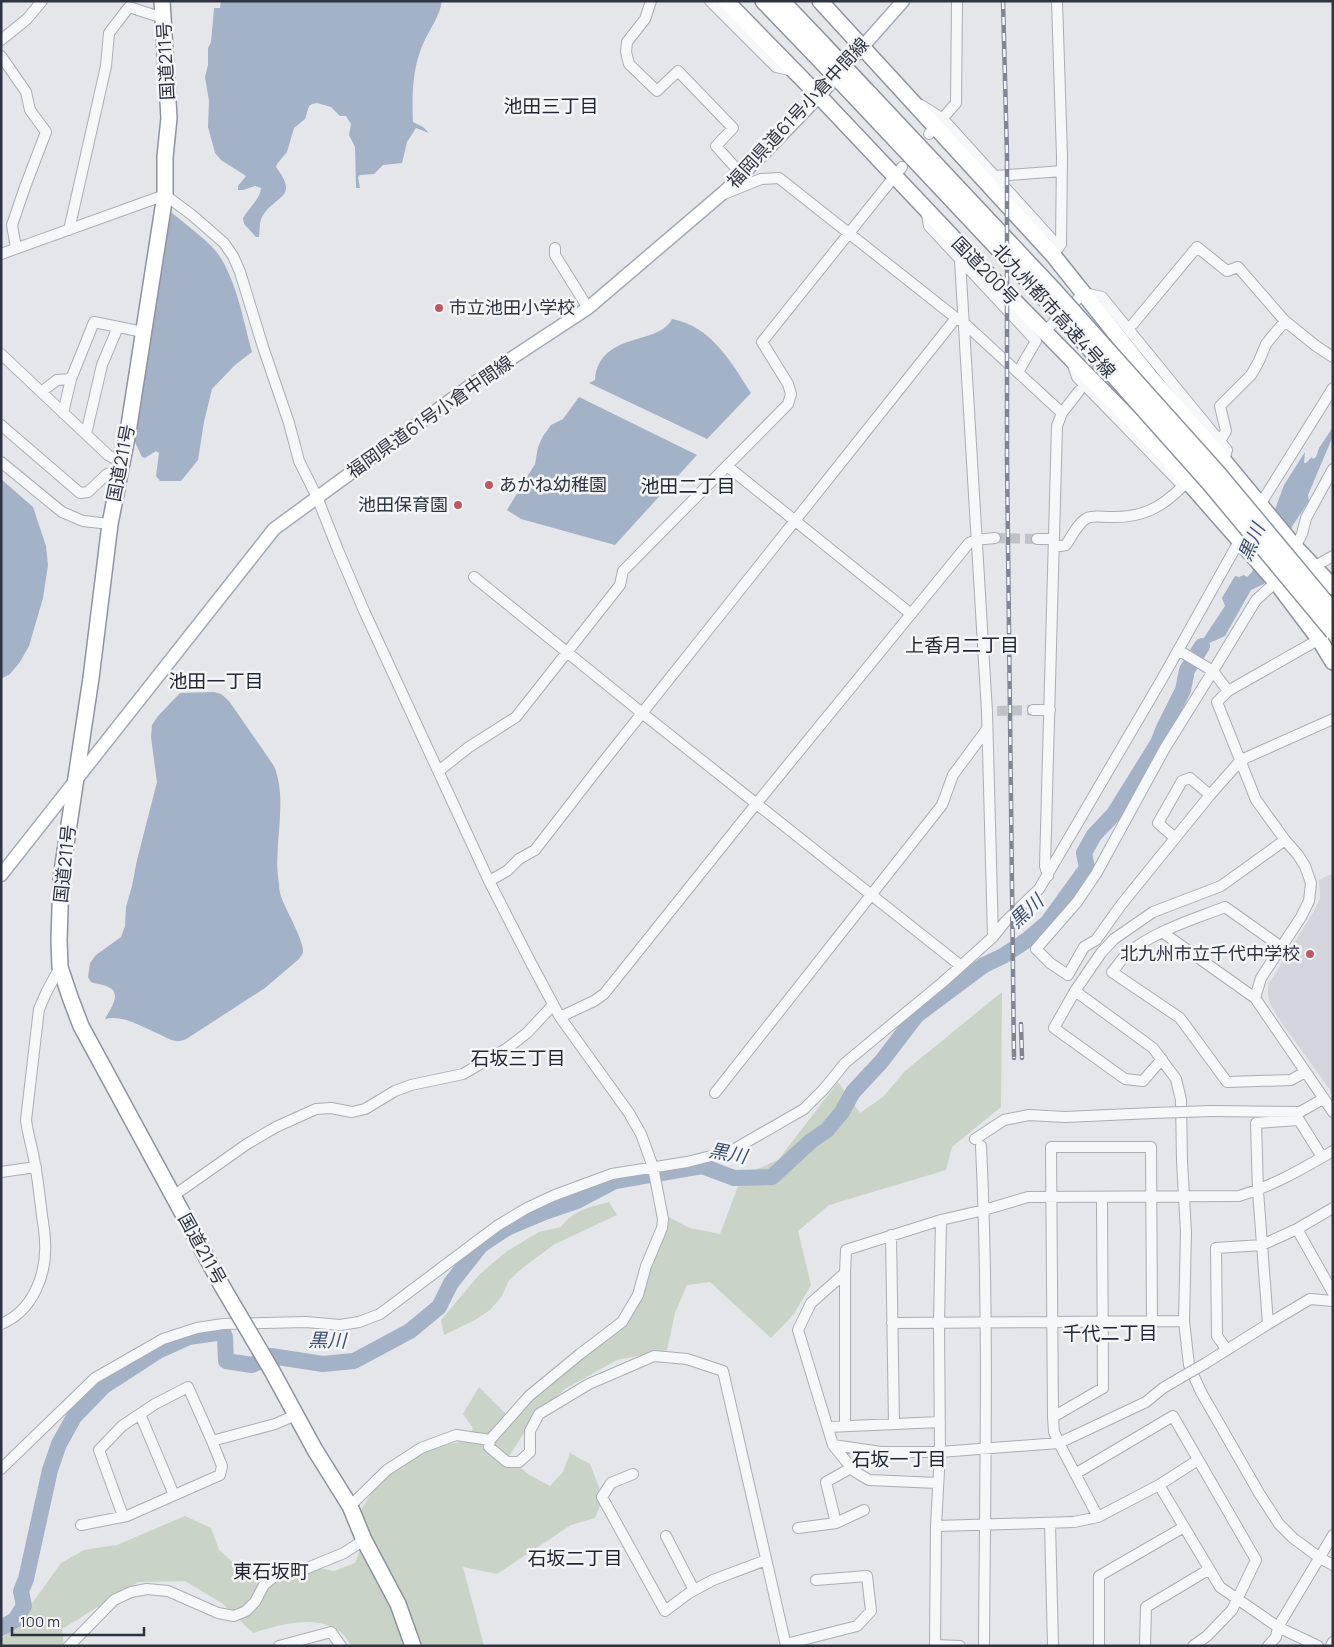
<svg xmlns="http://www.w3.org/2000/svg" width="1334" height="1647" font-family="Manrope,'Noto Sans JP',sans-serif">
  <style>
    .built { fill: #d2d5dc }
    .green { fill: #c9d3c6 }
    .water { fill: #a3b2c6 }
    .lines { fill: none; stroke-linecap: round; stroke-linejoin: round }
    .river { stroke: #a3b2c6; stroke-width: 16 }
    .minor-tunnel { stroke: #bfc2c8; stroke-width: 10; stroke-dasharray: 10 5; stroke-linecap: butt }
    .minor-casing { stroke: #a9adb4; stroke-width: 12 }
    .major-casing { stroke: #a4aab4; stroke-width: 15 }
    .highway-casing { stroke: #8d939f; stroke-width: 18 }
    .minor { stroke: #f6f7f9; stroke-width: 10 }
    .major { stroke: #fff; stroke-width: 12 }
    .highway { stroke: #fff; stroke-width: 15 }
    .rail-casing { stroke: #7f8592; stroke-width: 4.5 }
    .rail { stroke: #f3f5f7; stroke-width: 2.5; stroke-dasharray: 8; stroke-linecap: butt }
    .minor-bridge-casing { stroke: #a9adb4; stroke-width: 12; stroke-linecap: butt }
    .highway-bridge-casing { stroke: #8d939f; stroke-width: 18; stroke-linecap: butt }
    .minor-bridge { stroke: #f6f7f9; stroke-width: 10 }
    .highway-bridge { stroke: #fff; stroke-width: 15 }
    .poi-dot { fill: #c05863; stroke: #f3f5f7; stroke-width: 2 }
    .labels { text-anchor: middle; stroke-width: 5; stroke-linejoin: round; paint-order: stroke }
    .street-label { font-size: 18px; fill: #2d3340; stroke: #f3f5f7 }
    .poi-label { font-size: 18px; fill: #2d3340; stroke: #f3f5f7; text-anchor: start }
    .neighbourhood-label { font-size: 19px; fill: #1f2532; stroke: #f3f5f7 }
    .water-label { font-size: 19px; font-style: italic; fill: #3c5170; stroke: #f3f5f7 }
  </style>
  <rect width="100%" height="100%" fill="#e4e6ea"/>
  <path class="built" d="M1333,873V1094L1277,1016L1269,1001L1268,993V985L1314,911L1320,898L1319,880Z"/>
  <path class="green" d="M1002,992L1001,1107L952,1147L946,1170L829,1205L798,1231L811,1285L794,1314L771,1338L710,1282L687,1285L675,1313L667,1350L617,1360L565,1389L529,1425L508,1458L528,1474L550,1486L563,1472L570,1453L590,1464L599,1487L600,1506L595,1518L571,1525L497,1574L463,1567L484,1646H351C348,1641 344,1634 339,1631C314,1614 279,1625 253,1633L223,1604L185,1581L138,1582L62,1629L64,1646H1V1639L16,1626L61,1563L84,1550L117,1545L185,1516L211,1528L219,1550L248,1575L312,1567L334,1571L355,1563L364,1540L361,1510L387,1467L418,1449L467,1441L473,1428L463,1414L479,1387L506,1414L548,1373L618,1323L667,1226L666,1216L690,1228L720,1234L742,1176L778,1160L838,1082L860,1113L883,1097L905,1071Z
    M609,1202L617,1215L555,1244L525,1266L509,1280L502,1296L490,1310L475,1320L444,1335L441,1320L479,1275L507,1251L539,1232L561,1227C573,1210 590,1207 609,1202Z"/>
  <path class="water" d="M221,1H442C440,16 429,30 423,44C412,69 412,96 413,122L423,127L429,133L416,128L407,142L402,163L383,165L374,174L360,175L358,177L360,188H356L355,147L349,135L351,124L346,116H340L331,107L317,103L312,104L309,106L305,119L294,128L287,152L277,164L276,167C300,199 275,194 262,217C259,223 260,230 259,237H256L244,224L243,218C248,209 261,198 261,188L255,186L243,190H238V186L246,176L221,160L215,153L208,127L209,101L205,77L208,65V48L211,42L214,8H220Z
    M171,212C185,224 202,236 215,250C236,276 243,320 252,352L235,365L212,389L204,422L198,460L181,481H160L156,476L159,453L156,451L145,458L142,457L134,440L167,215Z
    M672,319C711,326 731,362 751,393L707,439L589,383L595,380C599,331 659,346 672,319Z
    M579,397L697,455L615,545L521,519L507,510L535,464L538,447L543,436L551,425L563,419Z
    M1333,427V436L1308,495L1309,501L1293,525L1264,584L1251,590L1225,636L1205,645L1196,658L1192,656L1225,606L1222,598L1235,576L1239,577L1244,575L1247,577L1252,572L1284,485L1305,452L1304,463H1306L1312,457L1313,459L1316,457L1319,448Z
    M1,479L33,507L46,546L48,565L43,598L29,646L20,662L10,674L1,679Z
    M214,692L221,694L229,701L274,766C289,803 272,845 279,884C279,889 280,894 282,899C286,910 304,941 303,952C302,955 301,956 299,959L265,988L191,1036C188,1038 183,1041 180,1041C174,1042 166,1038 161,1035C144,1028 123,1014 105,1019C110,1009 124,992 106,986C101,984 96,984 91,982L88,977L90,963L96,955L121,937L125,926L126,907L132,886L137,860L157,782L151,737L152,725L158,716L180,693Z"/>
  <g class="lines">
    <path class="river" d="M1,1628L15,1620L24,1606L21,1591L26,1579L50,1470L59,1444L74,1417L104,1386L158,1351L189,1337L223,1332L225,1337L226,1361L252,1365L271,1356L323,1364L354,1361L410,1331L439,1307L451,1283L481,1245L507,1228L545,1212L577,1201L615,1181L702,1166L734,1178L772,1177L811,1141L827,1130L842,1112L853,1092L881,1062L917,1015L984,965L1003,956L1027,940L1048,922L1087,868L1084,853L1094,835L1114,814L1158,743L1164,728L1183,690L1187,670L1202,646"/>
    <path class="minor-tunnel" d="M1086,382L1124,335
      M995,538L1037,539
      M997,711L1033,710"/>
    <defs>
      <path id="minor" d="M651,1L645,19L627,42L626,52L629,64L657,91L678,71L733,128L716,146L742,175
        M710,1L776,67L794,71
        M1,40L27,19L42,1
        M1,56L26,92L30,110L46,132L25,187L12,225L16,248
        M921,105L943,119L1059,247
        M929,134L956,103L957,1
        M995,176L1062,171
        M724,194L761,179L779,178L956,318L963,322L1062,413
        M926,210L929,226L1036,341L1018,372
        M69,230L106,66L109,33L129,7L163,18
        M555,248V255L588,308
        M1,254L165,195L192,215L224,243L233,256L240,272L263,347L289,423L299,461L317,497L338,550L365,613L489,881L531,963L560,1017L629,1113L641,1134L653,1167L663,1219L662,1228L646,1266L638,1295L622,1322L580,1354L529,1396L490,1440L489,1447L507,1462H519L530,1452V1431L539,1414L589,1384L654,1356L687,1359L723,1371L786,1646
        M1053,255L1061,244L1062,156L1057,1
        M960,260L987,712L993,937
        M1133,324L1197,247L1227,271L1238,267L1285,321L1316,346L1333,357
        M1044,332L1084,293L1102,297L1227,450L1224,461
        M1,354L108,455L122,463
        M1072,362L1077,377L1179,482
        M41,392L57,380L71,379
        M63,413L71,379L94,322L143,332
        M1,425L80,493L88,492L107,474L121,470
        M86,434L102,365L118,327
        M1220,441L1226,431L1220,406L1251,375L1259,361L1266,344L1285,321
        M1,462L62,512L83,521L110,524
        M727,466L911,614
        M1258,508L1333,388
        M1037,539H1054
        M1054,547L1066,545C1072,536 1078,523 1087,518C1094,515 1103,517 1110,517C1142,518 1161,508 1183,486
        M1293,551L1302,534L1306,518L1333,469
        M1315,566L1333,556
        M474,577L642,713L961,966
        M1279,577L1276,582L1256,600L1213,671L1165,748L1096,874L1077,902L1036,949L1050,963L1068,975L1084,947L1096,940L1121,905L1210,795L1241,760L1333,719
        M1323,637L1228,691L1217,702L1256,800L1285,840L1298,855L1305,866L1311,883L1309,901L1301,917L1261,978L1255,998L1333,1112
        M1178,650L1213,671L1228,691
        M1033,710H1050
        M440,770L469,747L516,717L620,585L623,571L788,404L791,394L788,384L762,342L902,167
        M1175,838L1158,823L1182,781L1190,778L1210,795
        M1048,876L1045,866L1057,426L1062,413L1079,391
        M489,881L507,871L519,859L535,850L600,766L956,318
        M1162,932L1255,998
        M1280,946L1225,907C1192,920 1154,931 1127,954C1121,959 1117,967 1112,972L1180,1018L1227,1082L1291,1080L1305,1072
        M1075,991L1153,1048L1176,1079L1181,1100L1182,1161L1186,1232L1184,1321L1189,1365L1201,1392L1259,1493L1279,1524L1293,1538L1320,1558L1333,1565
        M560,1017L594,1001L604,994L756,804L969,543L975,540L995,538
        M1162,1059L1143,1081L1125,1079L1054,1028L1075,991L1101,953L1114,939L1153,912L1221,886L1285,840
        M715,1093L942,805L953,775L987,729
        M1212,1111L1300,1112L1323,1099
        M975,1139L1004,1120L1029,1115L1065,1117L1153,1113
        M981,1146C989,1313 985,1479 984,1646
        M1,1172L36,1167
        M173,1196L247,1144L276,1127L316,1109L331,1108L352,1112L365,1109L395,1091L411,1085L463,1074L506,1049L527,1033L553,1005
        M1297,1229L1333,1293
        M891,1235L894,1424
        M845,1273V1426
        M892,1323L1184,1321
        M1,1324C33,1311 47,1274 45,1242C45,1230 42,1219 41,1207C39,1193 38,1179 35,1165C33,1150 28,1136 26,1120L39,1009L47,991L60,967
        M1268,1324L1258,1191L1256,1123L1299,1120L1322,1157
        M1227,1350L1217,1336L1216,1248L1262,1245L1297,1229L1333,1208
        M1206,1363L1268,1324L1310,1299L1333,1301
        M140,1414L174,1495
        M1053,1417L1051,1147H1151L1152,1320
        M828,1427L940,1422
        M833,1445L881,1452H940L1059,1443L1146,1402L1163,1388L1180,1378
        M1,1469L95,1378L163,1339L197,1328L223,1324L306,1322L340,1325L359,1322L380,1314L497,1226L527,1208L555,1195L612,1174L687,1162L731,1151L804,1109L824,1089L845,1063L943,982L993,937L1005,922L1039,889L1162,679L1242,536
        M633,1474L611,1483L602,1497L665,1611L689,1593L713,1580L766,1560
        M1075,1474L1173,1416L1256,1560L1232,1610L1207,1636L1193,1646
        M938,1483L869,1480L854,1471L833,1445L798,1330L811,1303L845,1273L846,1250L941,1220L984,1210L1028,1197L1239,1196C1273,1186 1302,1169 1333,1151
        M1159,1485L1198,1460
        M350,1506L387,1470L421,1448L456,1435L490,1440
        M123,1516L99,1450L122,1426L155,1404L188,1387L212,1441
        M1098,1517L1059,1443L1054,1432L1053,1417L1103,1388L1102,1197
        M836,1523L864,1510
        M1050,1523L1053,1646
        M81,1525L127,1516L220,1475L222,1466L212,1441L275,1424L296,1415
        M936,1526L1074,1522L1098,1517L1159,1485L1220,1587L1278,1627L1318,1646
        M798,1528L836,1523L826,1482L851,1468
        M666,1536L694,1590
        M786,1644L857,1626L871,1611L867,1576L816,1580
        M935,1645L960,1646
        M69,1646L114,1600L131,1592L147,1589L168,1591L218,1613L234,1616L246,1611L255,1602L264,1585L278,1573L300,1571L344,1553L364,1540
        M279,1646L331,1632L341,1646
        M935,1646L936,1526L940,1452L939,1323L941,1220
        M1099,1646V1576L1184,1527
        M1145,1646L1146,1607L1208,1570
        M1268,1646L1276,1637L1278,1627L1333,1535
        M1331,1646L1333,1642"/>
      <path id="major" d="M1,875L274,529L474,383L588,308L724,192L762,155L819,96L903,1"/>
      <path id="highway" d="M162,1L169,118L165,157V195L128,432L110,524L91,678L61,878L59,940L60,967L70,997L81,1026L222,1286
        M726,1L819,96L975,261L1154,443L1276,582L1319,639L1333,662
        M763,1L814,54
        M782,1L824,45
        M820,1L1053,255L1151,378L1224,461L1295,547L1333,587
        M866,90L1054,290
        M857,99L1047,301
        M272,1371L315,1450L350,1506L364,1540L398,1604L413,1646"/>
    </defs>
    <use href="#minor" class="minor-casing"/>
    <use href="#major" class="major-casing"/>
    <use href="#highway" class="highway-casing"/>
    <use href="#minor" class="minor"/>
    <use href="#major" class="major"/>
    <use href="#highway" class="highway"/>
    <defs>
      <path id="rail" d="M1003,1L1007,156V459L1014,1058
        M1021,1024L1022,1058"/>
    </defs>
    <use href="#rail" class="rail-casing"/>
    <use href="#rail" class="rail"/>
    <defs>
      <path id="minor-bridge" d="M1153,1113L1212,1111
        M1180,1378L1206,1363"/>
      <path id="highway-bridge" d="M824,45L866,90
        M814,54L857,99
        M1054,290L1218,473L1333,611
        M1047,301L1210,484L1333,632
        M222,1286L272,1371"/>
    </defs>
    <use href="#minor-bridge" class="minor-bridge-casing"/>
    <use href="#highway-bridge" class="highway-bridge-casing"/>
    <use href="#minor-bridge" class="minor-bridge"/>
    <use href="#highway-bridge" class="highway-bridge"/>
  </g>
  <g class="poi-dot">
    <circle cx="439" cy="308" r="5"/>
    <circle cx="489" cy="485" r="5"/>
    <circle cx="458" cy="505" r="5"/>
    <circle cx="1310" cy="954" r="5"/>
  </g>
  <g class="labels">
    <g class="street-label">
      <text transform="translate(166 61) rotate(-93)" y="6">国道211号</text>
      <text transform="translate(798 113) rotate(-47)" y="6">福岡県道61号小倉中間線</text>
      <text transform="translate(985 271) rotate(46)" y="6">国道200号</text>
      <text transform="translate(1054 311) rotate(48)" y="6">北九州都市高速4号線</text>
      <text transform="translate(430 417) rotate(-35)" y="6">福岡県道61号小倉中間線</text>
      <text transform="translate(121 463) rotate(-79)" y="6">国道211号</text>
      <text transform="translate(65 864) rotate(-84)" y="6">国道211号</text>
      <text transform="translate(202 1249) rotate(61)" y="6">国道211号</text>
    </g>
    <g class="poi-label">
      <text x="449" y="314">市立池田小学校</text>
      <text x="499" y="491">あかね幼稚園</text>
      <text x="448" y="511" text-anchor="end">池田保育園</text>
      <text x="1300" y="960" text-anchor="end">北九州市立千代中学校</text>
    </g>
    <g class="neighbourhood-label">
      <text x="551" y="113">池田三丁目</text>
      <text x="688" y="493">池田二丁目</text>
      <text x="962" y="652">上香月二丁目</text>
      <text x="216" y="688">池田一丁目</text>
      <text x="518" y="1065">石坂三丁目</text>
      <text x="1110" y="1340">千代二丁目</text>
      <text x="899" y="1466">石坂一丁目</text>
      <text x="575" y="1565">石坂二丁目</text>
      <text x="271" y="1578">東石坂町</text>
    </g>
    <g class="water-label">
      <text transform="translate(1251 542) rotate(-66)" y="7">黒川</text>
      <text transform="translate(1026 911) rotate(-43)" y="7">黒川</text>
      <text transform="translate(728 1153) rotate(11)" y="7">黒川</text>
      <text transform="translate(327 1340) rotate(1)" y="7">黒川</text>
    </g>
  </g>
  <rect width="1334" height="1647" fill="none" stroke="#2d3340" stroke-width="5"/>
  <path d="M12 1627v8h132v-8" fill="none" stroke="#2d3340" stroke-width="2.5"/>
  <text x="20" y="1627" font-size="15" fill="#2d3340" stroke="#f3f5f7" stroke-width="4" paint-order="stroke">100 m</text>
</svg>
